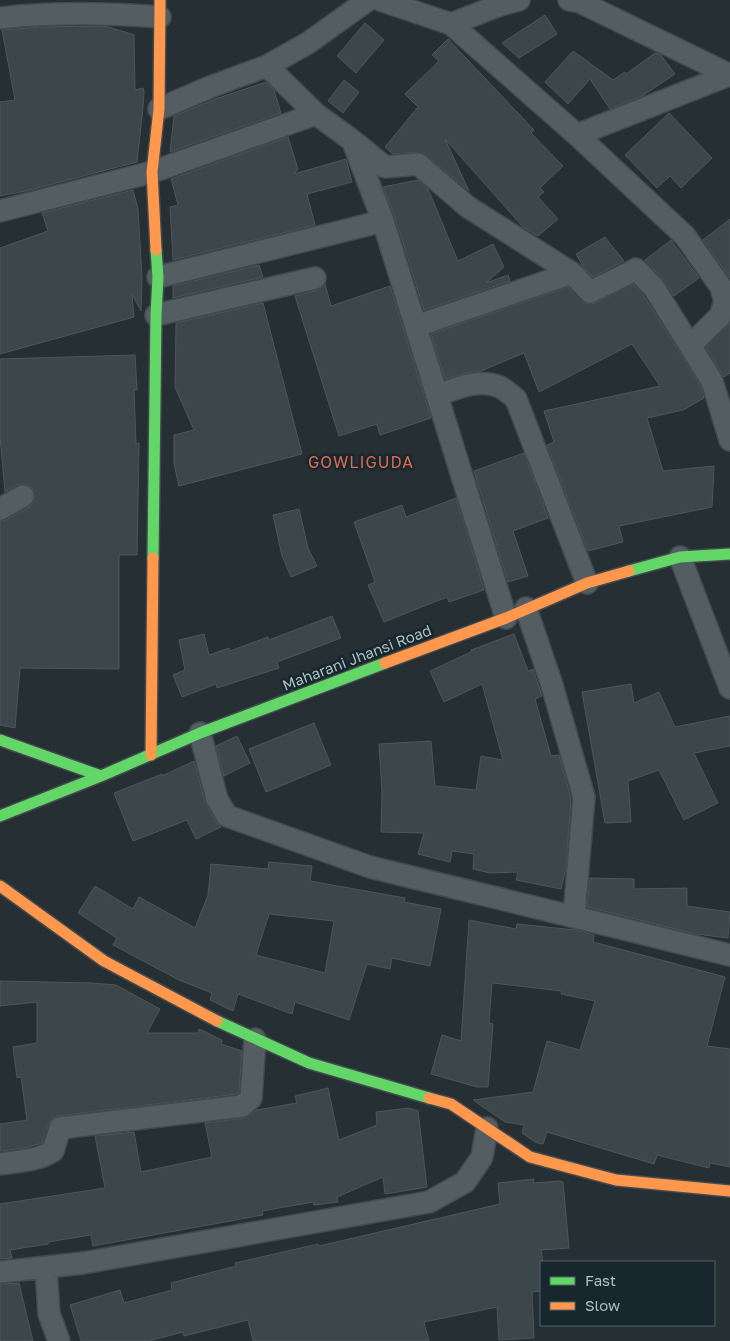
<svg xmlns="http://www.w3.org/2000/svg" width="730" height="1341" font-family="'Golos Text',sans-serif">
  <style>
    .building { fill: #3d464a; stroke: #4c565c; fill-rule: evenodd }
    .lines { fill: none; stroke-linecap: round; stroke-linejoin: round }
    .street-casing { stroke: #434a4e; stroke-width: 24 }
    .fast-casing { stroke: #434a4e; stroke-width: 14 }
    .slow-casing { stroke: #434a4e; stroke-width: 14 }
    .street { stroke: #545d62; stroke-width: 21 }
    .fast { stroke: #63d668; stroke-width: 11 }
    .slow { stroke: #ff974d; stroke-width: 11 }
    .labels { text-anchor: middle; stroke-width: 5; stroke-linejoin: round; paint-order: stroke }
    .street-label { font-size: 15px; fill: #adbec7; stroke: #18272e }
    .neighbourhood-label { font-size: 16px; letter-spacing: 1px; fill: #dc6952; stroke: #18272e }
  </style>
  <rect width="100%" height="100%" fill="#252f34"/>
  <path class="building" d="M545,15L557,34L519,58L502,43Z
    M365,23L384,40L356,73L337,56Z
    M100,26L109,27L134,35L135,90L143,88L144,92L143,108L137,162L26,191L0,196V102L15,100L2,30L41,27Z
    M448,39L534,130L531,133L563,166L540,188L544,192L538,197L558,219L538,236L523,227L445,139L469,191L422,152L393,154L385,147L418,107L405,94L439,61L432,55Z
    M573,51L613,80L625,72L626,74L655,53L661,55L675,74L642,96L610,109L590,79L568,104L545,82Z
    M344,80L359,92L343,113L328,101Z
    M266,82L274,90L281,113L170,152L174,116L215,99Z
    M669,113L712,158L681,188L670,176L657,188L625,155Z
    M288,137L298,169L294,174L346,159L352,182L307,194L315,225L173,260L170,207L178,205L171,179Z
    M418,180L428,189L458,261L493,244L504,267L486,283L508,275L510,281L424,310L395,217L383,187Z
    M133,190L138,209L142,277L141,311L132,294L134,317L0,354V248L48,231L42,213Z
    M730,219V278L703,240Z
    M605,237L624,261L593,277L584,268L576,254Z
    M671,240L699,278L674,296L663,280L645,260Z
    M259,265L263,277L173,298V286Z
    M325,284L331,306L390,286L431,418L380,435L377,424L339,436L295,296L318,290Z
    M633,284L644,296L701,386L704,398L683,410L647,418L663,471L714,466L712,507L619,526L623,542L588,551L547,445L554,442L544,411L660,386L632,344L539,392L524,353L481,371L466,373L445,379L431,334L568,287L581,301L588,304L595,303Z
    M263,303L302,454L179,486L174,464V435L194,430L175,387L176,323Z
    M730,323V373L724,377L706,348Z
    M135,355L137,390H134L136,444L139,443L137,555H119V669L20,668L15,728L0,725V521L6,520L29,507L34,502L35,496L34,490L30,486L24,484L17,485L5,492L0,437V359Z
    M524,453L548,518L513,531L528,576L508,582L474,471Z
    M456,498L484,590L449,602L447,597L384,622L368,585L375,582L354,522L402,505L406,517Z
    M299,509L308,548L317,566L291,577L282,556L273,515Z
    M332,616L341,638L277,662L279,668L217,688L216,684L182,697L173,675L185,670L179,640L204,634L209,655L229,648L230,651L268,637L269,640Z
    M514,634L528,671L533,669L542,696L535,699L551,756L559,755L571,798L566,867L561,889L516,880L518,872L490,873L473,869L474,854L452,851L450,862L418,854L424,833L381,832L382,791L379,744L431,741L435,786L476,790L481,756L503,760L482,684L444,702L430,671L471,652V650Z
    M631,684L634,703L659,692L675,727L730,716V746L694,753L718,803L684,820L659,770L628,781L631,822L605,823L582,692Z
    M314,723L331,765L266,792L249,749Z
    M237,736L250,763L224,776L216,746Z
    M194,761L205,802L216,822L221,827L196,839L187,820L133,841L114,793L162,774V776Z
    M269,862L312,866L310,881L405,898L404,902L441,909L430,966L392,958L390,969L367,964L349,1020L295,1002L292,1014L238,994L233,1011L210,1000L212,993L179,980L113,945L117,938L78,913L95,886L133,909L139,897L195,928L208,895L211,864L268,869ZM269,914L334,921L325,973L256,955Z
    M590,878L634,879V889L687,888V906L730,912L728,938L696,934L587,907Z
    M469,920L516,929L517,924L576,930L594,935L593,942L725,977L707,1046L730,1049V1167L710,1163L709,1168L657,1155L654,1164L547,1132L543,1144L537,1143L522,1133L524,1125L505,1122L473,1100L533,1092L547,1041L580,1050L595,1001L561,994L562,991L492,983L489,1023L493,1024L488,1087H477L431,1074L442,1035L461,1041Z
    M0,981L92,983L116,985L160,1009L147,1033H198L199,1029L222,1040L221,1044L242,1051L239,1092L237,1094L58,1116L52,1118L48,1124L42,1143L25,1148L0,1151V1124L27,1120L21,1077L17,1078L13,1047L37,1043V1002L0,1006Z
    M328,1088L339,1140L377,1125L376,1112L409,1108L418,1111L427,1187L385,1194L383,1177L337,1197L338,1202L314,1205L313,1202L262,1211L263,1215L93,1246L91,1235L48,1242V1244L10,1250L12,1258L0,1259V1204L105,1188L95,1136L134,1132L141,1172L212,1157L205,1123L244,1118L257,1110L297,1103L295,1096Z
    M534,1179L533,1183L559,1181L563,1182L569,1248L541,1250L543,1262H541V1291L532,1292L534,1338L499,1340L497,1307L424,1322L429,1341H253L248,1320L184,1336L183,1332L149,1341H81L70,1305L120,1290L124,1303L172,1290L171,1283L236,1266L235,1263L318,1244L319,1246L500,1204L498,1183Z
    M19,1283L33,1341H0V1284Z"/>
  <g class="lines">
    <defs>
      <path id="street" d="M380,0L451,24L577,135L729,75
        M569,0L580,2L730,75
        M0,18C53,12 107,13 160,17
        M451,24L500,5L519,0
        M267,66L316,114L353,141L385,167L418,164L468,207L572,273L590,292L619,278L636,269L654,288L712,381L730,440
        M159,109L210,87L267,66L308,43L368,0
        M577,135L685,236L721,287L725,302L720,316L691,345
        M353,142L383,221L506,618
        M0,211L152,172L316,114
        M158,277L383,221
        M156,315L315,278
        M416,326L572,273
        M438,395C457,388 480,378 500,387C506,390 511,395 516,399L587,583
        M0,509L23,496
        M680,557L730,688
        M526,608L552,685L584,797L574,916
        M200,733L217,799L227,816L370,867L730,955
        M0,1164C18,1161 38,1161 53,1151L60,1128L242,1106L251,1098L255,1039
        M46,1268L49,1314L59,1341
        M0,1272L83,1263L429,1202L465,1182L482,1157L487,1128"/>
      <path id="fast" d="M153,558L156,315L158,277L156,250
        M629,571L680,557L730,554
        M0,740L101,776L200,733L385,663
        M0,816L101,776
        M217,1021L309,1063L429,1098"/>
      <path id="slow" d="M156,250L152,172L159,109L160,0
        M385,663L506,618L587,583L629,571
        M151,755L153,558
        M0,886L104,961L217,1021
        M429,1098L451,1104L530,1157L616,1180L730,1191"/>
    </defs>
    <use href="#street" class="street-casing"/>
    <use href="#fast" class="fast-casing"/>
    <use href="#slow" class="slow-casing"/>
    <use href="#street" class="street"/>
    <use href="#fast" class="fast"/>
    <use href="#slow" class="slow"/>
  </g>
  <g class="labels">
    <g class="street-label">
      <text transform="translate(357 658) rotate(-21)" y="5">Maharani Jhansi Road</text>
    </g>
    <g class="neighbourhood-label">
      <text x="361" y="468">GOWLIGUDA</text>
    </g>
  </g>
  <rect x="540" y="1261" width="175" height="65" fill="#18272e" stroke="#54636b"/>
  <rect x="550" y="1277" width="25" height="8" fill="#63d668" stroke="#54636b"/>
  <text x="585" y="1286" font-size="15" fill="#adbec7">Fast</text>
  <rect x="550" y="1302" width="25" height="8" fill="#ff974d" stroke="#54636b"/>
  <text x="585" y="1311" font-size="15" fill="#adbec7">Slow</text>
</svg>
